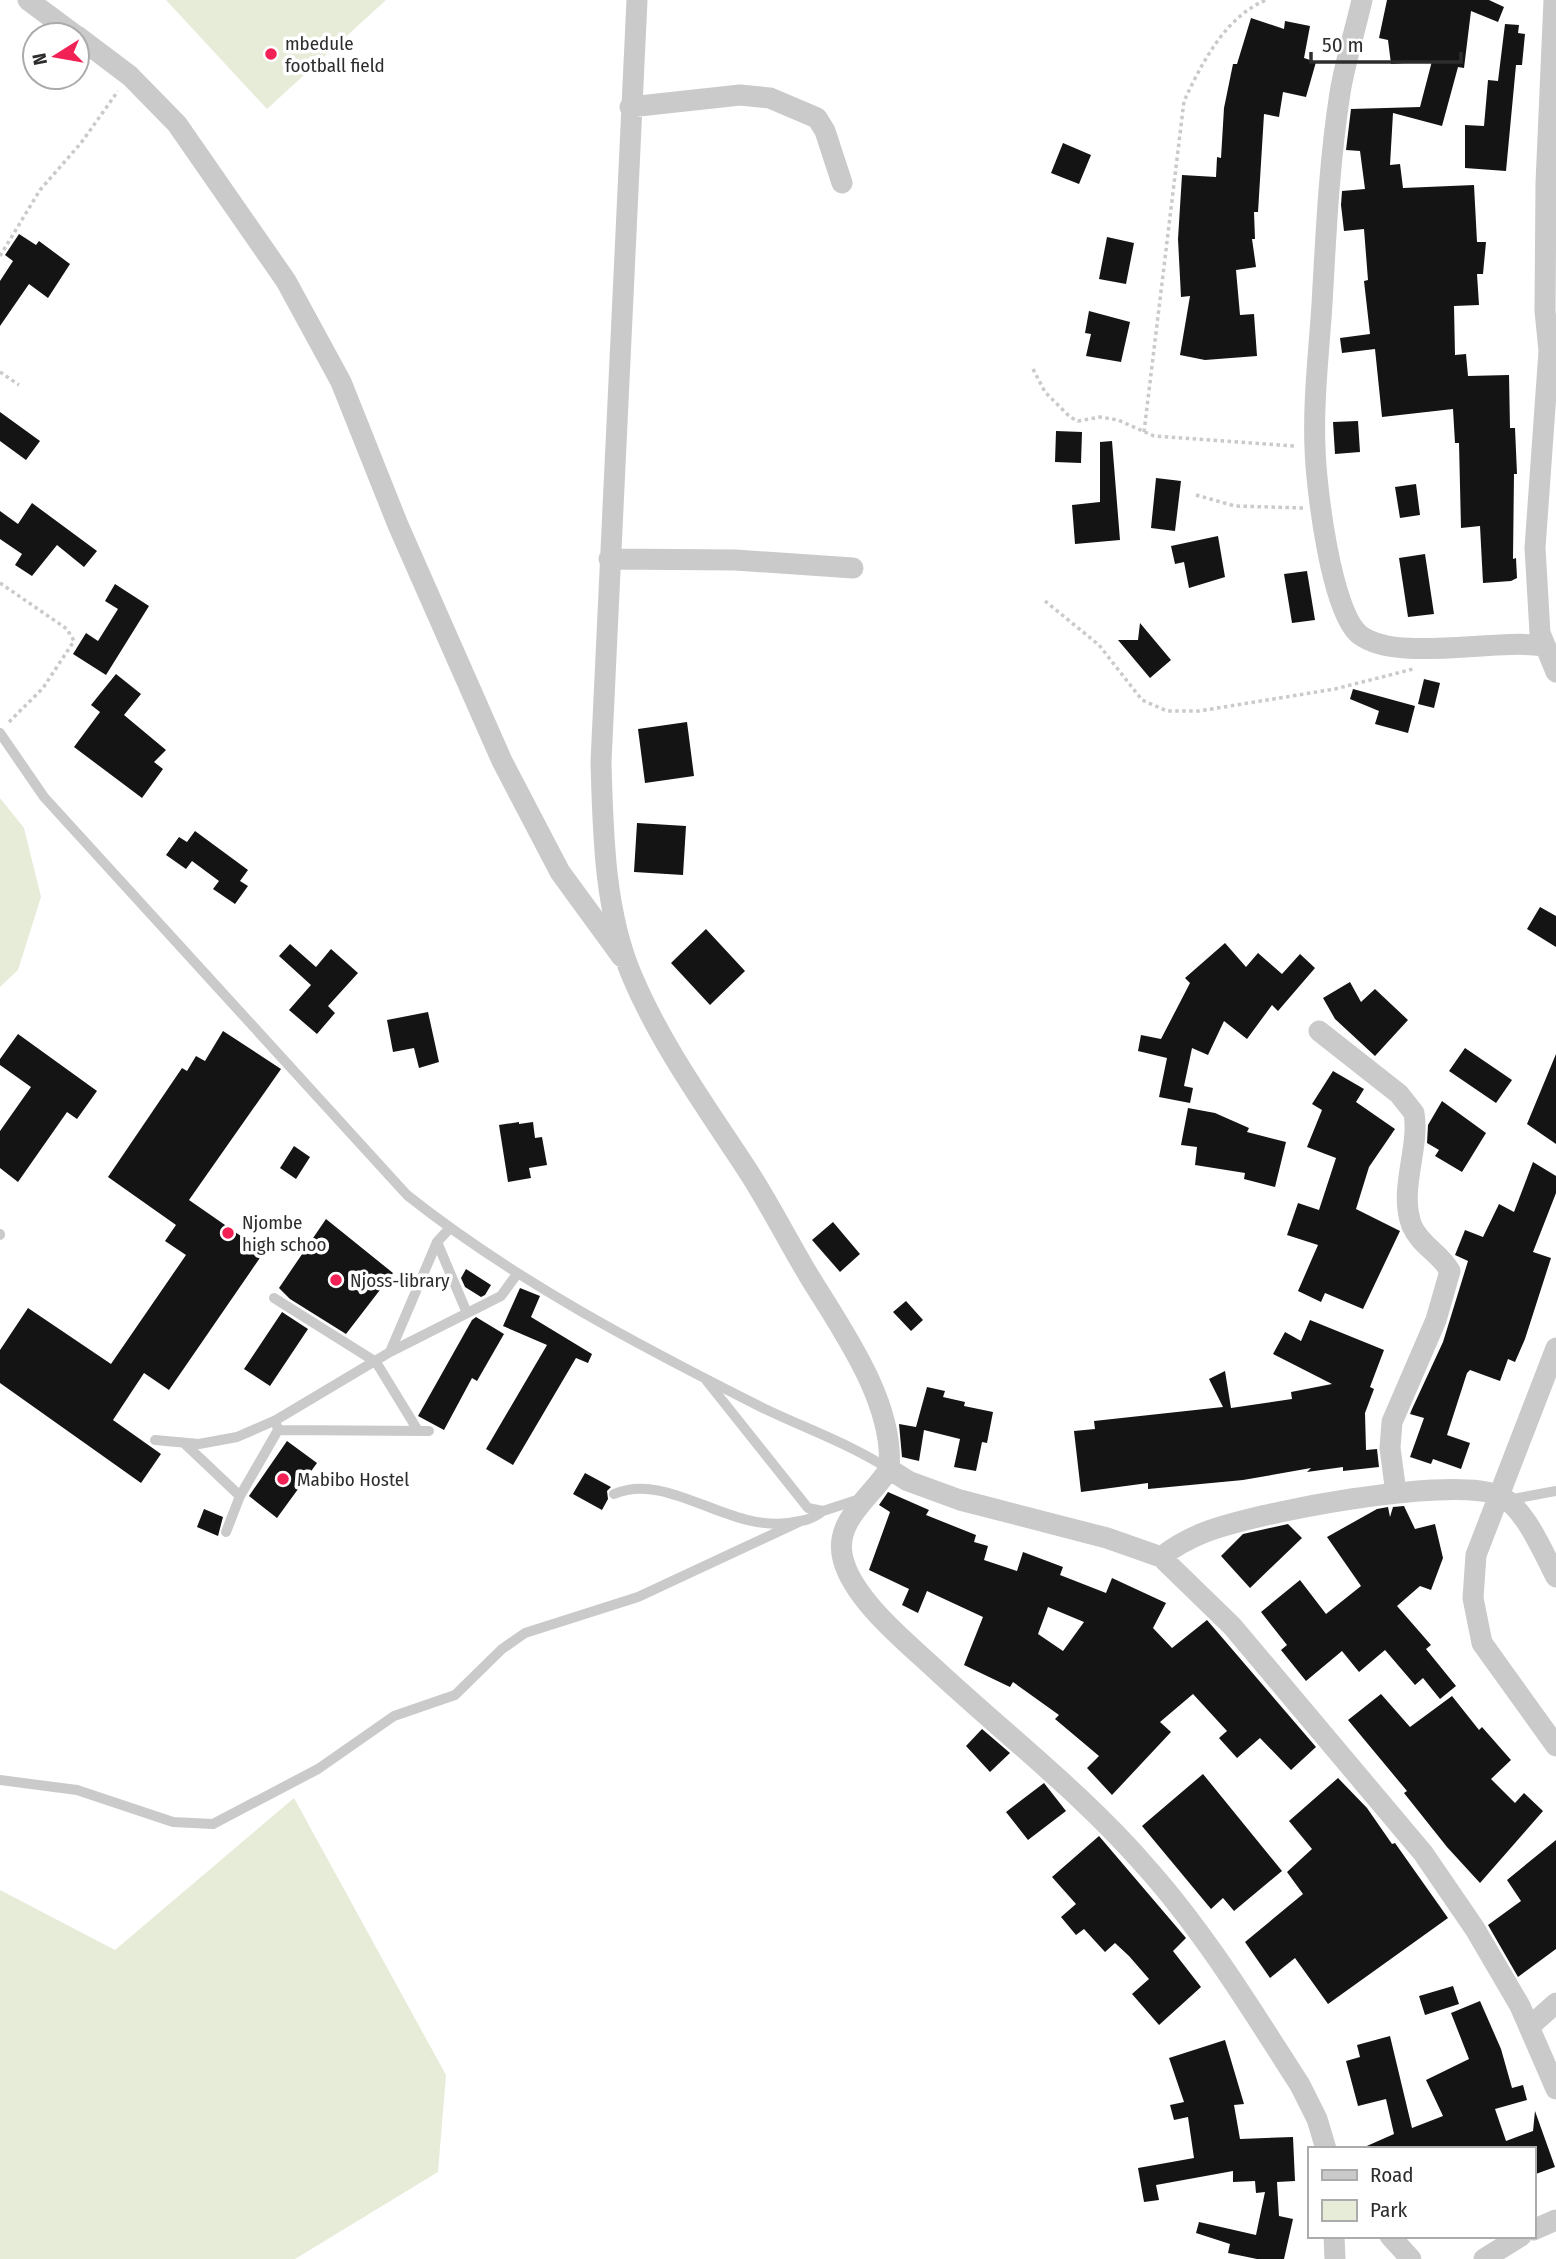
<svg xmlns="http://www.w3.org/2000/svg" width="1556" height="2259" font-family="'Fira Sans Condensed',sans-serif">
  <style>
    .green { fill: #e7ecd9 }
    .building { fill: #141414; fill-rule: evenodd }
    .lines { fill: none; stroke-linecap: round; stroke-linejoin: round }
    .path { stroke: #cacaca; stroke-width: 3.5; stroke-dasharray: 3.5 3.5; stroke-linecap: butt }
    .service { stroke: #cacaca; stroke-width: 10 }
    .minor { stroke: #cacaca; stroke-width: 21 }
    .poi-dot { fill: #f22155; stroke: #fff; stroke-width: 2.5 }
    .labels { text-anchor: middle; stroke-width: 7; stroke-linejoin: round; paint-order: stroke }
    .poi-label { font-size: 19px; fill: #2d2d2d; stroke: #fff; text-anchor: start }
  </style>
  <rect width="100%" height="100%" fill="#fff"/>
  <path class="green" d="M166,0H386L267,109Z
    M0,798L24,828L41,897L18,970L0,987Z
    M294,1798L446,2075L438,2172L295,2259H0V1890L115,1950Z"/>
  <path class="building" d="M1387,0H1489L1504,7L1498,22L1471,11L1464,68L1458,67L1442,126L1393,113L1390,165L1400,164L1403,188L1474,185L1477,242H1486L1483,274H1477L1479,305L1454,306L1455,355L1466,354L1468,376L1509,375L1510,428H1515L1517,474H1514L1513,559L1516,558L1517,578L1511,581L1483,583L1480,526L1461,528L1459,443H1455L1453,409L1382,417L1375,349L1342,353L1340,338L1370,334L1364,281L1368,280L1364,229L1344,231L1341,205L1342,191L1365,189L1360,151L1346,150L1351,109L1420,107L1432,61L1391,64L1388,40L1379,38Z
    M1251,18L1284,29L1285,21L1310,26L1304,58L1316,62L1306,97L1283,92L1279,117L1264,114L1258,212H1254L1255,239H1252L1256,267L1236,270L1240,315L1254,314L1257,356L1205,360L1180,355L1190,296L1181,297L1178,239L1182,175L1216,177L1217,157L1221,158L1224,108L1233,64H1237Z
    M1505,24L1519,25L1518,33L1525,34L1522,65H1516L1506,171L1465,168V125L1484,126L1488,80L1498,81Z
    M1063,143L1091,155L1079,184L1051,173Z
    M19,234L36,245L39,241L70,264L48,298L29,284L0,326V281L13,261L5,255Z
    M1107,237L1134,243L1126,284L1099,279Z
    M1089,311L1130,322L1121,362L1086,356L1091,334L1085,333Z
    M0,412L40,441L26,460L0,441Z
    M1358,421L1360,452L1335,454L1333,422Z
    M1056,431L1082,432L1081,463L1055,462Z
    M1112,441L1120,540L1075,544L1072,505L1100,502V442Z
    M1156,478L1181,481L1175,531L1151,528Z
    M1416,484L1420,515L1400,518L1395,487Z
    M32,503L97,551L84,567L57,545L32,576L15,565L22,554L0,539V511L18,524Z
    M1218,536L1225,577L1189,588L1184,562L1175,564L1171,546Z
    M1425,554L1434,614L1408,617L1399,558Z
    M1307,571L1315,620L1292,623L1284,574Z
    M115,584L149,606L106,675L73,654L86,633L98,641L118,609L105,601Z
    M1140,623L1171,660L1150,678L1118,640H1138Z
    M116,674L141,694L124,715L166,750L154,762L163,769L142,798L74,747L100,712L91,705Z
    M1424,679L1440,683L1434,708L1418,704Z
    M1353,689L1415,706L1408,733L1375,724L1379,711L1350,699Z
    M687,722L694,776L645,783L638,729Z
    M637,823L686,826L683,875L634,872Z
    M195,831L248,870L240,881L248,886L235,904L213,889L219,881L192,861L186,869L166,855L179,837L187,842Z
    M1540,907L1556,916V947L1527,929Z
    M706,929L745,971L710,1005L671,963Z
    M1225,943L1246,967L1258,953L1282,974L1300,954L1315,968L1278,1011L1272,1005L1247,1039L1224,1021L1208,1055L1192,1048L1184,1086L1193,1088L1190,1103L1159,1097L1167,1058L1138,1051L1141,1035L1161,1039L1190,983L1185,978Z
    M290,944L316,967L331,949L358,973L328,1006L335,1013L317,1034L289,1010L311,985L279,956Z
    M1350,982L1361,1002L1375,989L1408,1020L1375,1056L1335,1019L1323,998Z
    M428,1012L439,1062L419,1068L414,1048L393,1052L387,1020Z
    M223,1031L281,1069L189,1200L264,1252L169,1390L144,1373L113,1420L161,1454L141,1483L0,1383V1350L28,1308L111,1364L186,1255L165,1241L176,1225L108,1177L182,1068L187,1071L196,1056L205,1061Z
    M18,1034L97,1091L77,1119L67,1112L18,1182L0,1168V1131L31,1087L0,1065V1059Z
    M1465,1048L1512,1080L1496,1103L1449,1071Z
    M1556,1054V1144L1527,1124Z
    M1333,1071L1364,1089L1356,1102L1395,1129L1369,1167L1356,1209L1400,1231L1363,1309L1325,1293L1321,1302L1298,1291L1318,1245L1287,1235L1298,1203L1319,1210L1336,1158L1307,1147L1322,1110L1312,1104Z
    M1442,1101L1486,1133L1462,1172L1435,1156L1439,1150L1427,1143L1428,1125Z
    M1188,1108L1215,1113L1249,1128L1247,1132L1286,1142L1275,1187L1244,1179L1245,1173L1195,1165L1197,1147L1181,1145Z
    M519,1122V1124L533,1122L535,1138L542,1137L547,1165L529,1168L531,1178L508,1182L499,1125Z
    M294,1146L310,1157L296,1179L280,1168Z
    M1533,1162L1556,1176V1193L1533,1252L1551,1258L1525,1339L1515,1362L1508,1359L1500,1381L1470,1370L1467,1373L1447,1435L1470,1443L1461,1469L1433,1459L1431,1464L1410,1457L1424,1418L1410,1414L1412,1409L1443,1342L1468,1261L1455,1255L1465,1230L1483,1237L1499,1204L1514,1212Z
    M326,1219L393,1273L346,1334L290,1299L279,1288Z
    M833,1222L860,1254L840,1272L812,1240Z
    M466,1269L491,1285L485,1295L481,1297L465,1287L461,1278Z
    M520,1288L540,1296L531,1317L592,1354L588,1363L576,1358L513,1465L486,1449L547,1345L503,1326Z
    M906,1301L923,1320L911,1331L893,1312Z
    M282,1312L308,1329L270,1386L244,1369Z
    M476,1317L504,1334L477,1381L472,1378L444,1430L418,1416L472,1320Z
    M1310,1320L1384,1350L1370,1387L1374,1389L1365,1413L1366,1450L1377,1449L1379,1467L1343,1471V1467L1307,1472L1311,1468L1243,1480L1148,1489V1483L1081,1492L1074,1431L1095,1429L1094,1421L1223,1407L1209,1379L1225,1371L1231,1408L1292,1399L1291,1392L1332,1384L1273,1354L1285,1332L1301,1341Z
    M927,1387L945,1391L943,1397L965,1402L964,1406L993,1412L987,1443L982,1442L976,1471L954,1467L960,1439L924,1430L919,1461L902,1457L899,1424L916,1427Z
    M287,1441L317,1463L277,1518L249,1496Z
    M585,1473L611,1487L607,1491L608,1499L602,1510L573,1494Z
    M888,1492L929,1510L926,1515L976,1535L974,1542L988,1546L984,1560L1017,1571L1023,1552L1063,1567L1060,1575L1106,1593L1112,1578L1166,1603L1153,1628L1172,1648L1207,1620L1316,1747L1291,1770L1260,1738L1237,1758L1219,1738L1227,1731L1193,1694L1160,1722L1171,1732L1112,1795L1087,1768L1099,1756L1055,1719L1059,1715L1013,1682L1010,1687L964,1665L983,1617L927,1591L918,1613L902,1605L909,1589L869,1570L890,1512L879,1505ZM1048,1607L1084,1622L1063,1651L1038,1634Z
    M1404,1506L1415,1529L1435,1524L1443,1558L1431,1590L1420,1586L1397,1606L1431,1645L1426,1649L1456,1686L1440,1699L1423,1678L1415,1685L1385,1650L1359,1672L1342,1651L1306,1681L1281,1650L1287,1645L1261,1612L1300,1580L1326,1614L1361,1586L1327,1537L1377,1509L1388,1507L1390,1517L1393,1507Z
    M204,1509L223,1517L218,1536L197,1527Z
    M1288,1524L1302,1538L1250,1588L1221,1556L1243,1534Z
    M1381,1694L1410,1727L1452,1696L1479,1730L1482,1727L1511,1760L1491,1779L1515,1803L1524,1793L1543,1811L1480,1883L1447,1847L1404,1793L1407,1791L1348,1720Z
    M982,1729L1010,1753L990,1772L966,1746Z
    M1203,1774L1282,1871L1234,1911L1223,1898L1211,1909L1142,1826Z
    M1338,1778L1367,1808L1392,1844L1395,1843L1448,1918L1328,2004L1295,1958L1270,1978L1245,1942L1303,1894L1287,1872L1312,1849L1289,1821Z
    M1044,1783L1066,1811L1028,1840L1006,1812Z
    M1099,1836L1186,1938L1173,1951L1201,1987L1159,2025L1132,1994L1149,1979L1129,1956L1115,1943L1105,1952L1084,1929L1076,1935L1061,1917L1076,1904L1052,1877Z
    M1556,1840V1949L1518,1977L1488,1925L1521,1901L1507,1880Z
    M1453,1986L1459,2004L1425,2015L1419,1996Z
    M1480,2001L1501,2049L1512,2088L1523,2085L1527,2100L1495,2109L1506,2141L1533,2131L1535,2111L1555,2167L1533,2175V2149H1360L1394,2134L1386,2099L1358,2106L1346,2061L1360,2057L1357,2045L1390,2036L1412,2128L1443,2116L1426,2080L1469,2059L1451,2013Z
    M1225,2040L1244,2104L1234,2105L1240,2139L1293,2137L1295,2181L1277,2182L1279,2216L1293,2219L1284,2259H1257L1228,2253L1230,2244L1196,2233L1199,2222L1256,2235L1265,2192L1256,2193L1255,2181L1233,2182V2171L1156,2185L1159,2200L1144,2202L1138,2168L1194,2158L1188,2117L1174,2120L1170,2105L1184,2102L1169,2058Z"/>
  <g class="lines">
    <path class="path" d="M0,256L40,190L81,143L118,91
      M1033,369L1045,392L1070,417L1078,421L1100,417L1118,420L1154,436L1295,446
      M0,372L19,385
      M1144,432L1184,101C1202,63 1225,17 1266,0
      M1196,495L1235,506L1303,508
      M0,583L67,629L74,641L43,688L9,722
      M1045,601L1099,645L1142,700L1167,711H1199L1335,689L1413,669"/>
    <path class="service" d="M0,733L44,797L407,1195C514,1280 638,1345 759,1406C804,1428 846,1442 889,1469
      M0,1235V1234
      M437,1242L467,1313
      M274,1298L376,1362L417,1429
      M390,1352L437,1242L449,1229
      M706,1380L808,1508L823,1511L860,1499
      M278,1430L429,1431
      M155,1440L199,1444L237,1437L276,1420L390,1352L501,1296L517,1274
      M184,1443L240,1496
      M614,1494C668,1471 726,1531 788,1523C802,1521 812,1520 823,1511
      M1507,1500L1556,1491
      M226,1532L240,1496L278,1430L277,1426
      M0,1780L77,1790L173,1822L213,1824L318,1769L394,1716L455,1695L502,1649L525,1633L638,1597L801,1521"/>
    <path class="minor" d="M28,0L75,35
      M637,0L601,762C603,831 604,911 632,976C661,1045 707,1108 748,1171C770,1205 788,1241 809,1276C842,1330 895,1403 889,1469C871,1498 833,1521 843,1559C853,1599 905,1641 934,1668C1006,1735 1083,1794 1147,1868C1205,1933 1253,2012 1300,2085L1317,2119L1326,2149
      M1362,0C1355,31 1345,62 1340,93C1329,163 1326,234 1322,304C1319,352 1313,400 1315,448C1316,486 1331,613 1360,635C1397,663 1495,638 1543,646
      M1554,0L1546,183L1545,311L1549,351L1556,353
      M77,36L130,76L177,124L286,281L341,382L398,525L502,761L560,872L622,957
      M630,107L740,95L770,98L817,118L825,131L842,183
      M1549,351L1535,548L1540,633L1556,672
      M609,559L735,560L853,568
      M1319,1031L1399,1094L1414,1113C1420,1149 1398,1190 1412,1226C1420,1245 1441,1254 1450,1271L1436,1320L1392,1422L1390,1448L1396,1493
      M1556,1348L1476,1555L1473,1598L1482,1643L1556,1746
      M889,1469L908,1481L960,1500L1107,1538L1161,1557L1232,1626L1423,1853L1475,1929L1520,2006L1556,2089
      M1161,1557C1174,1547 1188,1539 1203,1533C1256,1512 1447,1476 1498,1495C1524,1505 1544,1554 1556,1577
      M1529,2027L1556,2003
      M1533,2230L1556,2220
      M1334,2236L1335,2259
      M1390,2236L1411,2259
      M1484,2259L1521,2236"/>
  </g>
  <g class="poi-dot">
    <circle cx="271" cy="54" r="7"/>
    <circle cx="228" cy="1233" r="7"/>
    <circle cx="336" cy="1280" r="7"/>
    <circle cx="283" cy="1479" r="7"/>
  </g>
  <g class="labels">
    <g class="poi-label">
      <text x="285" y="50">mbedule<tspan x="285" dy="22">football field</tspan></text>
      <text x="242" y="1229">Njombe<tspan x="242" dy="22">high schoo</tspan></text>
      <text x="350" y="1287">Njoss-library</text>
      <text x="297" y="1486">Mabibo Hostel</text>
    </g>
  </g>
  <rect x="1308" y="2147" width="228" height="91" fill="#ffffff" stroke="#ababab" stroke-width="2"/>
  <rect x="1322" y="2170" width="35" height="10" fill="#cacaca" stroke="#ababab" stroke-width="2"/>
  <text x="1370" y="2182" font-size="21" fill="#2d2d2d">Road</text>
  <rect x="1322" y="2200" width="35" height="21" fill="#e7ecd9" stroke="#ababab" stroke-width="2"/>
  <text x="1370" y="2217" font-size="21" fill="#2d2d2d">Park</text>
  <g transform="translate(56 56) rotate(259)"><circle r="33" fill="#ffffff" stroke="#ababab" stroke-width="2"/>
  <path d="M0-5L12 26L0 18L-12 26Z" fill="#f22155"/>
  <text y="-10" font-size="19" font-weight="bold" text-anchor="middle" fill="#2d2d2d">N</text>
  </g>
  <path d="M1311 52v10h150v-10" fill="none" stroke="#2d2d2d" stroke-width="3.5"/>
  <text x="1322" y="52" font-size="21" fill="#2d2d2d" stroke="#ffffff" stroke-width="5" paint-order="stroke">50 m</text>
</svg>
